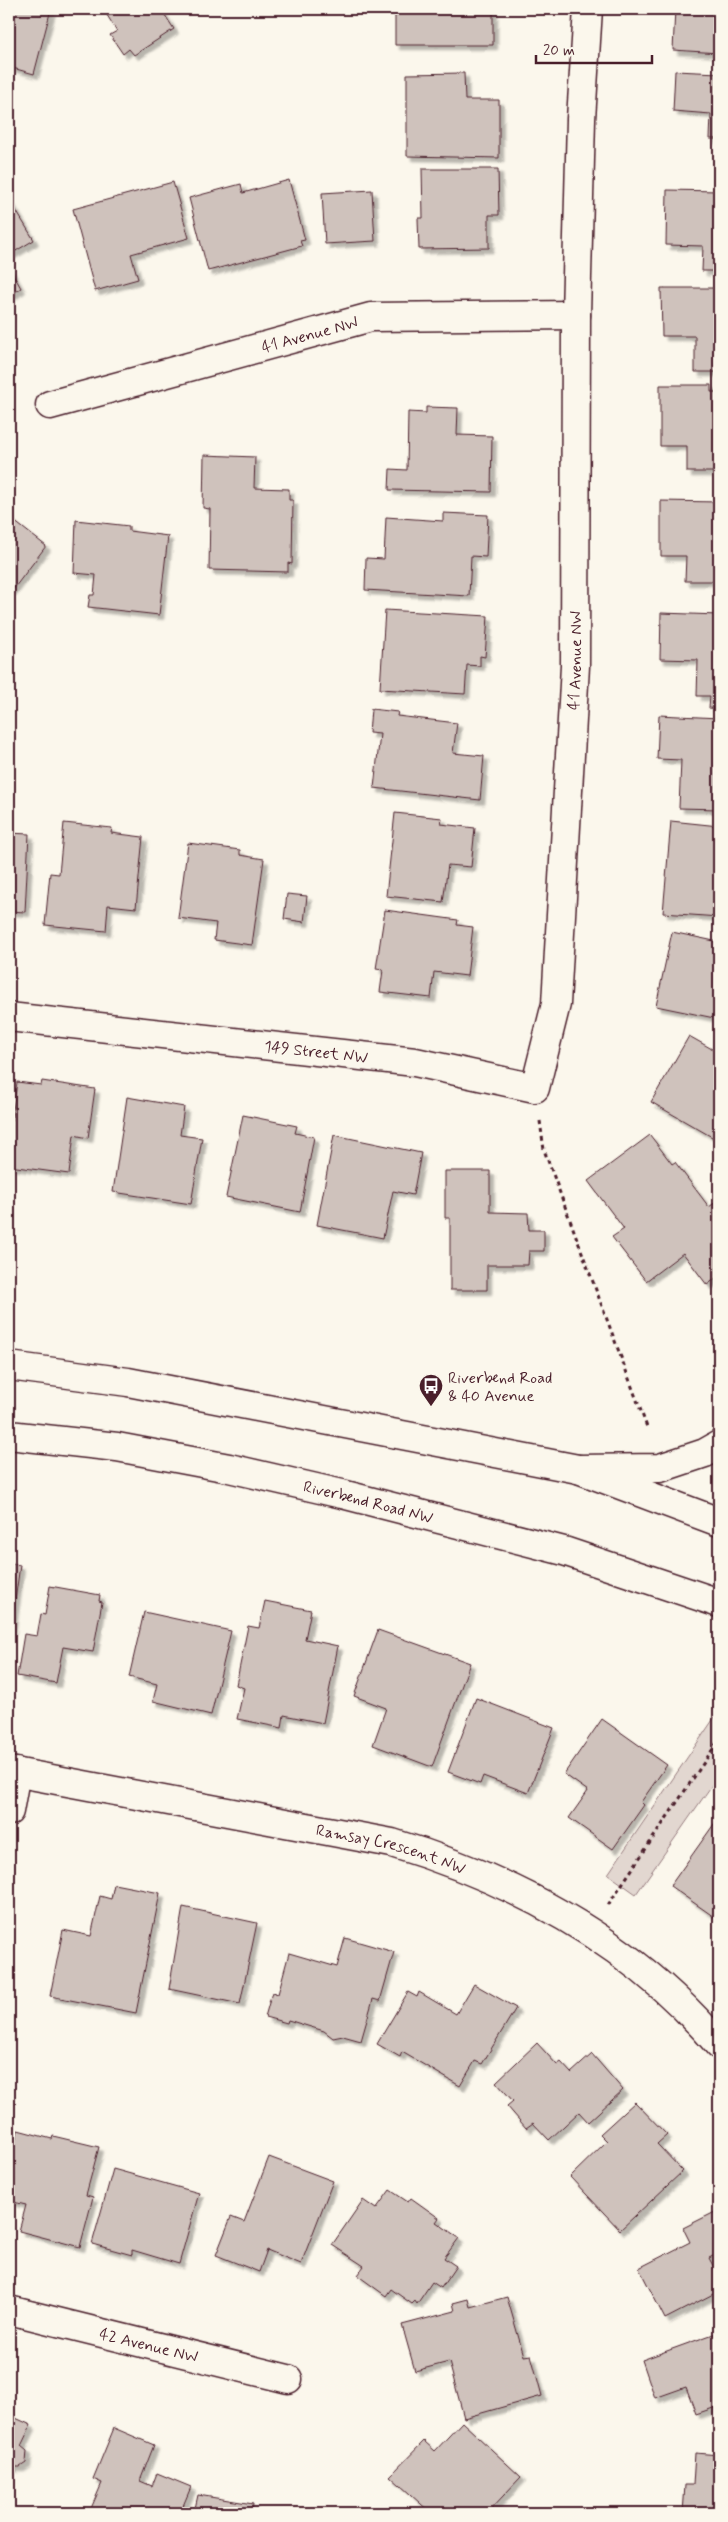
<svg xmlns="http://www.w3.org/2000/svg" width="728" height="2522" font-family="Mynerve,sans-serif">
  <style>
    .green { fill: #e2d7d0; stroke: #967b7e }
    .building { fill: #cfc2bc; stroke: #4a1f2b; filter: url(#shadow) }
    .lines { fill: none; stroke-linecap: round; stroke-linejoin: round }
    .minor-casing { stroke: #4a1f2b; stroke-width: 31 }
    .major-casing { stroke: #4a1f2b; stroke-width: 31 }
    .path { stroke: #4a1f2b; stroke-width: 3; stroke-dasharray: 4 4; stroke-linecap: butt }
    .minor { stroke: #fbf7ec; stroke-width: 28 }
    .major { stroke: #fbf7ec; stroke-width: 28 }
    .labels { text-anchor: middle; stroke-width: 4; stroke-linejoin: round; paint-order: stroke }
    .street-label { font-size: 16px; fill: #4a1f2b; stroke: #fbf7ec }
    .poi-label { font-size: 16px; fill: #4a1f2b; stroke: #fbf7ec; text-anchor: start }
  </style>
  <defs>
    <filter id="shadow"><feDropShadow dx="4.5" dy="4.5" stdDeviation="1" flood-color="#0004"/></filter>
  </defs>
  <rect width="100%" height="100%" fill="#fbf7ec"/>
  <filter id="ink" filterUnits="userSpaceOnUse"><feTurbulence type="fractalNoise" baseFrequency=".02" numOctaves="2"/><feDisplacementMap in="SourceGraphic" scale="10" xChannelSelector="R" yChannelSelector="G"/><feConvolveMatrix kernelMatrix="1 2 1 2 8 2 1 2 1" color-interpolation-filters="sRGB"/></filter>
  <g filter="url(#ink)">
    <path class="green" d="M719,1711V1775L636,1894L608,1874Z"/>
    <path class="building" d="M9,9H51L34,74L9,67Z
      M110,9H161L174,29L134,55L129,49L123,54L110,35L117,31L105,12Z
      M395,9H493V45H395Z
      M675,9H719V53L673,50Z
      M675,71L719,73V139H710L711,114L673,111Z
      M464,73L465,100H499V158L407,156V74Z
      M422,169H498L499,215H489V248L419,249L418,218H423Z
      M289,180L305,240L300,241L302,246L208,271L189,198L241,184L243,193Z
      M173,182L189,238L131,254L138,279L95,291L73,209Z
      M372,190L375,241L325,244L322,193Z
      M667,190L719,191V271H702L703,246L666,245Z
      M9,199L34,240L9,255Z
      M9,267L21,288L9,296Z
      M661,288H717L719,372H695V336H662Z
      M660,385H711V392H719V472H687V446H660Z
      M426,407L458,408L457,435L492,436L491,492L389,490L390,469L407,470L408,412L426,413Z
      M204,455L255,457L254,488L289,489V500H293L292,564L288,563V572L209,570L210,509L203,508Z
      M661,501L719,502V581H685L686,556H661Z
      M443,513L488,515L486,557L471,556L469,596L365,590L366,558L384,559L386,517L443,521Z
      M9,517L46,546L12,591L9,588Z
      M76,520L129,526V531L168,536L159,615L88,607L90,595H94L96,575L74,573Z
      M385,610L488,616L485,657L480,656V666L467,665L465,694L380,689Z
      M661,613L719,615V709L709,708L710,696H697L698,660L660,659Z
      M371,709L398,712L397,716L457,723L453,753L484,756L480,800L374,788L380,734L369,733Z
      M659,715L719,718V809L679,808L681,760L657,759Z
      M395,813L442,818L441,824L475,828L471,867L448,865L443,902L386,896Z
      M671,821L719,826V917L663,913Z
      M64,823L112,828L111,833L143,837L136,908L108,905L106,931L45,925L50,873L59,874Z
      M9,833L29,834L25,912L9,911Z
      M188,843L240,850V855L264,859L252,945L214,940L216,923L178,918Z
      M287,894L307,896L304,922L284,919Z
      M385,910L458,920L457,925L473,927L467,976L434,972L431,998L380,992L383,970L376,969Z
      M672,932L719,942V1019L656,1006Z
      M689,1036L719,1053V1141L651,1102Z
      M42,1081L95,1089L88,1138L74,1135L69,1174L9,1166V1138L17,1082L41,1085Z
      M127,1097L184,1107L180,1135L202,1138L191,1204L113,1192Z
      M243,1115L297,1126L295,1133L314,1137L300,1212L226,1197Z
      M334,1135L421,1153L413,1195L393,1191L383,1238L317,1225Z
      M650,1135L672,1164L675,1162L709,1207L716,1202L719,1207V1276L707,1285L683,1253L646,1281L612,1237L624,1229L588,1181Z
      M445,1171H490V1212L528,1213L529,1230H544V1251H529L528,1265H487V1290H450V1218H445Z
      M9,1563L20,1565L11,1630H9Z
      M50,1586L100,1595L99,1601L102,1602L93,1652L63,1647L56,1683L17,1676L24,1634L37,1636L41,1614L45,1615Z
      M265,1601L311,1610L305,1639L338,1646L323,1723L284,1715L282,1728L237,1719L244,1688L236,1685L248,1626L259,1628Z
      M144,1612L231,1631L211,1715L153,1701L157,1684L129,1677Z
      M378,1630L470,1663L432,1767L373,1745L386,1708L354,1696Z
      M476,1698L554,1728L528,1793L483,1776L480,1784L448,1772Z
      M602,1719L667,1765L641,1802L644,1805L613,1849L569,1818L588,1791L564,1774Z
      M719,1817V1916L717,1919L670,1886Z
      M114,1884L160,1893L136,2013L50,1996L63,1930L91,1936L100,1896L111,1899Z
      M183,1907L257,1923L240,2004L169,1989Z
      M345,1938L394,1952L380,2001L373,1999L361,2041L343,2036L333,2038L324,2031L288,2020L287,2023L265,2017L272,1992L278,1994L289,1953L337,1967Z
      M474,1984L516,2008L482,2064L475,2061L460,2086L402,2052L400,2057L377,2044L408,1992L417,1997L419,1992L456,2014Z
      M537,2043L557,2065L561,2062L571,2073L592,2054L623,2090L588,2122L579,2112L549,2140L533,2123L526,2128L507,2106L513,2101L496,2082Z
      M635,2102L667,2135L657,2144L683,2171L620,2230L570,2177L607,2141L600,2134Z
      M18,2130L52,2139L53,2136L99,2147L86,2195L93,2197L80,2247L19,2231L26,2205L9,2201V2165Z
      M269,2157L333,2181L301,2264L267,2250L259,2272L216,2255L231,2217L244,2222Z
      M113,2169L199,2193L179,2264L132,2250V2255L92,2244Z
      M390,2190L408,2202L411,2198L439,2218L436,2222L459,2238L444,2258L456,2266L441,2288L432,2282L417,2304L415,2301L412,2304L391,2289L386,2296L357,2275L364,2266L332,2245L363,2200L376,2209Z
      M719,2210V2253L709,2258L719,2277V2291L665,2319L639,2268L690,2242L683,2228Z
      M507,2297L524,2356L531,2355L542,2396L464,2418L449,2362L415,2371L402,2325L455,2311L453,2303L468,2299L470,2307Z
      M719,2332V2406L696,2414L686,2387L655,2398L642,2360Z
      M9,2415L31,2425L21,2446L27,2451L26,2463L20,2467H11L9,2471Z
      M719,2421V2440H718L716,2422Z
      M462,2422L521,2477L487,2513H431L390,2476L424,2441L435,2451Z
      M114,2428L154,2445L140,2481L152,2486L157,2473L191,2487L180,2513H89L102,2483L93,2479Z
      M695,2453L719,2455V2513H683L685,2485H693Z
      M198,2495L253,2504L252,2513H194Z"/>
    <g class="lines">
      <defs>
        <g id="minor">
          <path id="s1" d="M50,405L371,317L576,315"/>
          <path id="s2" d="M9,1017L415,1062L535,1088L556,1004L575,666L576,315L581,119L588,9"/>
          <path d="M9,1366L128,1382L578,1469L719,1522"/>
          <path id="s3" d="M9,1435L117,1447L229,1468L342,1494L564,1551L719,1603"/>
          <path id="s4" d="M9,1771L392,1843C518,1881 633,1943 719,2045"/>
          <path d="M9,1811L16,1772"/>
          <path id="s5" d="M9,2310L288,2379"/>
        </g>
        <path id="major" d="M578,1469L660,1468L705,1453L719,1445"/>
      </defs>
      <use href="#minor" class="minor-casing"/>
      <use href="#major" class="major-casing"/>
      <path class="path" d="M540,1121L544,1150L648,1430
        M608,1905L719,1740"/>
      <use href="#minor" class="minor"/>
      <use href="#major" class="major"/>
    </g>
  </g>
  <defs>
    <symbol id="bus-pin" viewBox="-11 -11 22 30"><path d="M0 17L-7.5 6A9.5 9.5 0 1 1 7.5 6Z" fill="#4a1f2b" stroke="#fbf7ec"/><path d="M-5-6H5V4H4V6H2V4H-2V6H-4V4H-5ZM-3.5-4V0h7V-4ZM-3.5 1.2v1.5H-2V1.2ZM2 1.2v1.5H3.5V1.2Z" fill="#fff"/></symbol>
  </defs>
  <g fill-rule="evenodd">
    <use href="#bus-pin" x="417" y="1372" width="28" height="38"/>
  </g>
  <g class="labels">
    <g class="street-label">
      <text dy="6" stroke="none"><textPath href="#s1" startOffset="269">41 Avenue NW</textPath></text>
      <text dy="6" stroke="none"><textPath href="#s2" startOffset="962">41 Avenue NW</textPath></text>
      <text dy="6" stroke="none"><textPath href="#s2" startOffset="309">149 Street NW</textPath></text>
      <text dy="6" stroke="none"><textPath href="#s3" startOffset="366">Riverbend Road NW</textPath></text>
      <text dy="6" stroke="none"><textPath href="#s4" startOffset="390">Ramsay Crescent NW</textPath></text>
      <text dy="6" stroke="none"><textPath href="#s5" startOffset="144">42 Avenue NW</textPath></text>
    </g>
    <g class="poi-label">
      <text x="448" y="1383">Riverbend Road<tspan x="448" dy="18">&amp; 40 Avenue</tspan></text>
    </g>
  </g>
  <rect width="728" height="2522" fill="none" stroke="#fbf7ec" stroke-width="30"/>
  <rect x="15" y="15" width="698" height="2492" fill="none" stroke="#4a1f2b" stroke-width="2" filter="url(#ink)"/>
  <path d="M536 55v8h116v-8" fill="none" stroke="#4a1f2b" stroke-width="2.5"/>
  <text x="543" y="55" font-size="15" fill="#4a1f2b" stroke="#fbf7ec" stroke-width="4" paint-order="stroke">20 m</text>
</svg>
